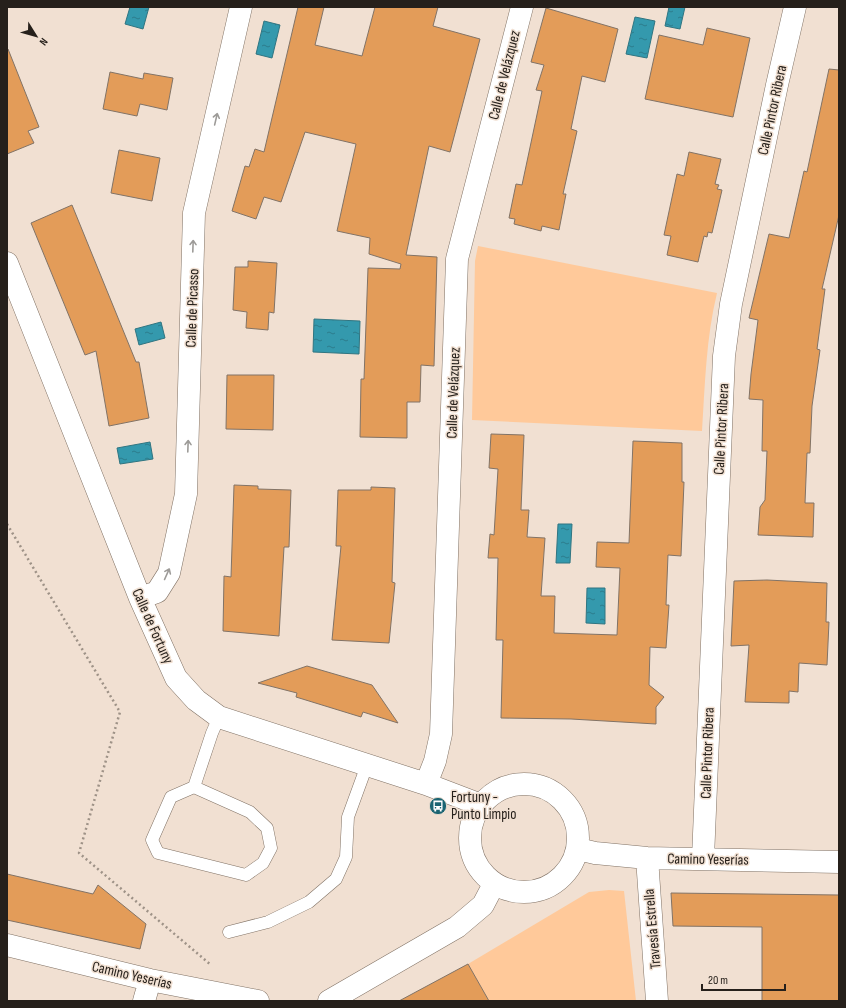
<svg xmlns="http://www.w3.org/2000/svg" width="846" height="1008" font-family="'Sofia Sans Condensed',sans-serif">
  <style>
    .green { fill: #ffc99a }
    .water { fill: url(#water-ripples); stroke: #307581 }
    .building { fill: #e39c59; stroke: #827366 }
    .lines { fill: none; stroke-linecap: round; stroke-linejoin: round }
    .service-casing { stroke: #817265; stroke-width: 13 }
    .minor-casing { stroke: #817265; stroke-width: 23 }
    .path { stroke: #9e9287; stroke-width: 2.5; stroke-dasharray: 2 3; stroke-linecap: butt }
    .service { stroke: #fff; stroke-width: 12 }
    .minor { stroke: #fff; stroke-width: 22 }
    .oneway { stroke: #9d9b98 }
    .labels { text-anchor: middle; stroke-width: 3; stroke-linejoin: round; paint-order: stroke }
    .street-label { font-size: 15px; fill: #26201b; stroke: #f1e0d2 }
    .poi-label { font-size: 15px; fill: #26201b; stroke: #f1e0d2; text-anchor: start }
  </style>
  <defs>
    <pattern id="water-ripples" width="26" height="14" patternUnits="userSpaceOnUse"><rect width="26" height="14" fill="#3499ad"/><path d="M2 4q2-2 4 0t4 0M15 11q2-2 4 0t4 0" fill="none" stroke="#2c7c8c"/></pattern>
  </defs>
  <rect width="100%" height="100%" fill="#f1e0d2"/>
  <path class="green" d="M478,246L717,293C706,338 705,385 702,431L472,420L475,261Z
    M609,890L624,891L636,1001H489L468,964L589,892Z"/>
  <path class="water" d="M130,7H149L143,29L125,24Z
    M669,7H685L680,29L665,26Z
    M635,17L655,21L647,58L626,54Z
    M264,21L280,25L272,58L256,54Z
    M314,319L360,321L359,354L313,352Z
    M161,322L165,338L139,345L135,329Z
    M150,442L153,459L120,464L117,448Z
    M558,524H572L570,563H556Z
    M587,588H605V624L586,623Z"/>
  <path class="building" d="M298,7H324L315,45L362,56L375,7H438L433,26L480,39L450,152L429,146L406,255L437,257L434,366L421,365L420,402H407V438L360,437L361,379H364L368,268L400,269L401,264L369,254L370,238L337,231L356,144L305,132L281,202L264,197L256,219L232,211L245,166L249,167L255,149L264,152Z
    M546,8L618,29L605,82L582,76L571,129L577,131L563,194H566L559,230L542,226L541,231L514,224L515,219L509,218L516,184L522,185L542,91L536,90L544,65L531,62Z
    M707,28L750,38L733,117L645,99L659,35L703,45Z
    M7,49H8L39,127L28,131L34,143L7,154Z
    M829,69L839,70V215L822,289H825L817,349L820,350L812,406L810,453H807L805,503H814L813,537L758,535L760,507L765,500L767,451H762L763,400L749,399L751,374L758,320L749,318L769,234L789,238L804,171L807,172Z
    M110,72L143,79L144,73L173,78L167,110L140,104L137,116L103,109Z
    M119,150L160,158L152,201L111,193Z
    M689,152L721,159L715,184L719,185L717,189L722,190L712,233L708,232L707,237L704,236L698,262L667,255L671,236L664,235L677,174L684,176Z
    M72,205L136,362H139L149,418L109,426L96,351L85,355L31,223Z
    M248,261L277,263L274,313L269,312L268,330L246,328L247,312L233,310L235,267H248Z
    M227,375H274L273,430L226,429Z
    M491,434L524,435L521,510H529L527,537L545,538L541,596H555L554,633L617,635L620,568L596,567L597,542L629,543L633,441L682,443V482H684L681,556L668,555L666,605H669L666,648L650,647L649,685L664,697L656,707V724L571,719L501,718L503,640H496L498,558H488L490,534L494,535L498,469L489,468Z
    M234,485L258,486V489L291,490L289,547H284L279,636L223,631L224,576L231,577Z
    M371,487L395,488L392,582L395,583L389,643L332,640L341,546H336L338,490H371Z
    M767,580L827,583L826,622H829L827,665L799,663L798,692L789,691V703L745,702L749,645L731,646L734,581Z
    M307,666L372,685L398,723L363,712L361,717L296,697L297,693L258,683Z
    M7,874L93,894L98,885L146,924L140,949L7,920Z
    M671,893L839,895V1001H762V927L673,926Z
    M468,964L489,1001H399Z"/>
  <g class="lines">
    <defs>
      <path id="service" d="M194,787L250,812L267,828L271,848L263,863L246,875L158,853L152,840L171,797L194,787L212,733L219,717
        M229,932L268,922L309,902L336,879L346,857L348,817L367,765"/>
      <path id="minor" d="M7,263L140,598L176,678L196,700L219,717L426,784L481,805
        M140,598L157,592L169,573L186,494L194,213L241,7
        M426,784L435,761L441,734L457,259L522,7
        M470 838a54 54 0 1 1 108 0a54 54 0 1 1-108 0Z
        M578,849L595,853L647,858L839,862
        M647,858L657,1001
        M703,858L724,356L731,304L777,85L795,7
        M7,945L150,980L258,1001
        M144,1001L150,980
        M329,1001L457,927L483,905L494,884"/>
    </defs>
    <use href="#service" class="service-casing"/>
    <use href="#minor" class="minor-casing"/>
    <path class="path" d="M7,524L120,712L79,853L211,965"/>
    <use href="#service" class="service"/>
    <use href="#minor" class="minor"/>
  </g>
  <defs><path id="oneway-shaft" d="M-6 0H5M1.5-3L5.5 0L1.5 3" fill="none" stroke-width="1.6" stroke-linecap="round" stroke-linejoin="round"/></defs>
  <g class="oneway">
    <use href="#oneway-shaft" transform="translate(216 119) rotate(-77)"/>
    <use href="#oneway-shaft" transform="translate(193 246) rotate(-88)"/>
    <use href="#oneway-shaft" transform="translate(188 446) rotate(-88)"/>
    <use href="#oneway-shaft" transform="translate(167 574) rotate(-66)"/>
  </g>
  <defs>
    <symbol id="bus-disc" viewBox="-11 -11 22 22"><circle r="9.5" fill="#1b6472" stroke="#f1e0d2"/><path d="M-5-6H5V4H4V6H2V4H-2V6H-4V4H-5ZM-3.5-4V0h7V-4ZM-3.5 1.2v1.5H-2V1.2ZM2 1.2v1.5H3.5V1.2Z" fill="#fff"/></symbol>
  </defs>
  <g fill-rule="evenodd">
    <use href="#bus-disc" x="428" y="796" width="20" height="20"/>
  </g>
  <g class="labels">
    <g class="street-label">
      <text transform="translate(504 75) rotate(-76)" y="5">Calle de Velázquez</text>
      <text transform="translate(772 110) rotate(-78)" y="5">Calle Pintor Ribera</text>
      <text transform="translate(192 308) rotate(-88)" y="5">Calle de Picasso</text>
      <text transform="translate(453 393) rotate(-88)" y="5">Calle de Velázquez</text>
      <text transform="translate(721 429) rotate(-87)" y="5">Calle Pintor Ribera</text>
      <text transform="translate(153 626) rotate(66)" y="5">Calle de Fortuny</text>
      <text transform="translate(707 753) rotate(-88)" y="5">Calle Pintor Ribera</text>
      <text transform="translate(708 859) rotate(1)" y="5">Camino Yeserías</text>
      <text transform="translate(652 929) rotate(-95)" y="5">Travesía Estrella</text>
      <text transform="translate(132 975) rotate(13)" y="5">Camino Yeserías</text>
    </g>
    <g class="poi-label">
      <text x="451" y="802">Fortuny -<tspan x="451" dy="17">Punto Limpio</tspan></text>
    </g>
  </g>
  <rect width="846" height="1008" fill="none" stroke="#26201b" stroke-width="16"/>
  <g transform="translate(36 36) rotate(127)" stroke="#f1e0d2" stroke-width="3" paint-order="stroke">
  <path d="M0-3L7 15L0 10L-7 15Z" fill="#26201b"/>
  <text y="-6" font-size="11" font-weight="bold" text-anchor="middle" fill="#26201b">N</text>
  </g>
  <path d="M702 984v6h83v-6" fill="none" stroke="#26201b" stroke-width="2"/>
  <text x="708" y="984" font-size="12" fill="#26201b" stroke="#f1e0d2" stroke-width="3" paint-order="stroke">20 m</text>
</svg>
